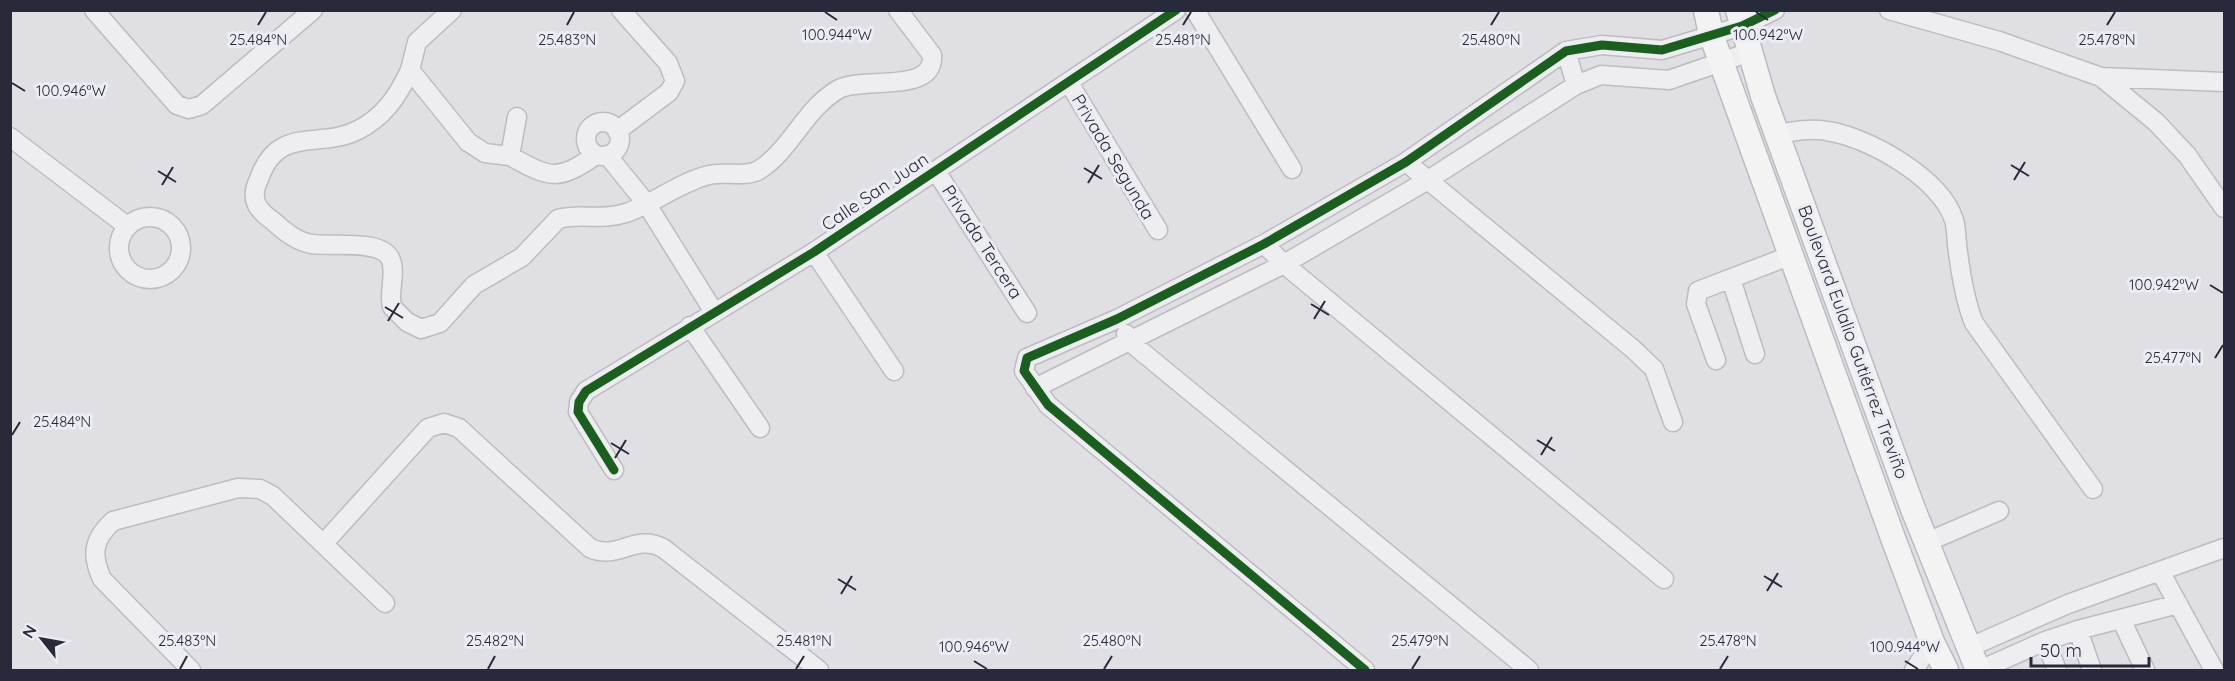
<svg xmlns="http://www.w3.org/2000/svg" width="2235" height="681" font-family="Quicksand,sans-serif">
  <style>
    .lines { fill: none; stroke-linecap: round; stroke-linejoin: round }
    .minor-casing { stroke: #bcbcc1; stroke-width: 21 }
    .major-casing { stroke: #bbbcc1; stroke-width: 27 }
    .minor { stroke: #eeeef0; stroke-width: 18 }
    .major { stroke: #f3f3f4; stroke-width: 24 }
    .cycleway-casing { stroke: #ecedf3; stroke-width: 13 }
    .cycleway { stroke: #1b5e20; stroke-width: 9 }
    .ticks { fill: none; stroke: #282a3b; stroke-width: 2 }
    .labels { text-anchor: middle; stroke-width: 6; stroke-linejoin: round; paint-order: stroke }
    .street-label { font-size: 18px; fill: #282a3b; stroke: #ecedf3 }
    .ticks-label { font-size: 15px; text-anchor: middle; fill: #282a3b; stroke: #ecedf3; stroke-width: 6; stroke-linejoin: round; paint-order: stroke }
  </style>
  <rect width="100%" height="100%" fill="#dfdfe4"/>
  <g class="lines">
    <defs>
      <path id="minor" d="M94,10L177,105L189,109L202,105L313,10
        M452,10L417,42L410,70L468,142L485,153L510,156
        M1195,10L1292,169
        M1889,10L1999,41L2101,77L2156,122L2187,155L2224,208
        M1566,51L1576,85
        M410,70C398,96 384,117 358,130C319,150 278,124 259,179C255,187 253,197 257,205C261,212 267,217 273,221C284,231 297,242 312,244C330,247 380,239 390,258C397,272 388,292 392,307L407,322L421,329L440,323L474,285L522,257L558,219C580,213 601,221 626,213C655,203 680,182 709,175C724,171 746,178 759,170C791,150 805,108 839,89C862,76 935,95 932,55L898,10
        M2101,77L2224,82
        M1069,83L1158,230
        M517,117L510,156C550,178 557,182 596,155
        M586 139a17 17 0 1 1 34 0a17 17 0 1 1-34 0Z
        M617,131L669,92L675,81L668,63L621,10
        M1777,134C1794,131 1810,128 1827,131C1868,137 1941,178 1954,220C1957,230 1956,242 1958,252C1961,276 1965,301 1974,323L2093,489
        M10,137L127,226
        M607,155L646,203L714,312
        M1406,162L1633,349L1654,369L1673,422
        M936,171L1027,313
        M119 248a31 31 0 1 1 62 0a31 31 0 1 1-62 0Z
        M1264,244L1284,264L1664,579
        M814,252L894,371
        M1731,279L1755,354
        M690,326L760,428
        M1126,334L1130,342L1529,670
        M1716,360L1696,304L1698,291L1792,255
        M1035,388L1284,264L1428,180L1576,85L1601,75L1669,80L1750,52
        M614,470L578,412L579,402L586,391L814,252L1176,10
        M1927,542L1999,511
        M324,543L428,428L444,423L459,428L590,548C618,561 635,533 663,548L819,670
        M2161,573L2214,670
        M2121,619L2145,670
        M2078,630L2092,670
        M2045,641L2057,670
        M1970,647L2068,604L2224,548
        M191,670L102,579C91,555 93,539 113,521L238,488L260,489L273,496L385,603
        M1365,670L1048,405L1024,371L1027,358L1117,319L1264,244L1406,162L1566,51L1602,45L1662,50L1742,26L1775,10
        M1914,670L1932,642
        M1980,670L2045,641L2078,630L2178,604"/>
      <path id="major" d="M1706,10L1711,34L1893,538L1932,642L1946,670
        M1738,10L1763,96L1913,509L1978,670"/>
    </defs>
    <use href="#minor" class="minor-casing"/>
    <use href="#major" class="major-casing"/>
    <use href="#minor" class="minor"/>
    <use href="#major" class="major"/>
    <defs>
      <path id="cycleway" d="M614,470L578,412L579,402L586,391L814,252L1176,10
        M1365,670L1048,405L1024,371L1027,358L1117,319L1264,244L1406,162L1566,51L1602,45L1662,50L1742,26L1775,10"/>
    </defs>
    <use href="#cycleway" class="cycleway-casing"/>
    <use href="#cycleway" class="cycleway"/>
  </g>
  <path class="ticks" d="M825,12L837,20M1756,12L1768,20M258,25L266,12M567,25L574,12M1183,25L1191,12M1491,25L1499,12M2107,25L2115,12M12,83L25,91M2011,165L2029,176M1084,168L1102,179M158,171L176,182M2014,180L2025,162M1088,183L1099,165M162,185L173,167M2210,285L2223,293M1311,304L1329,315M385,307L403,318M1314,319L1325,301M388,321L399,303M2215,358L2223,345M12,435L20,422M1537,440L1555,451M611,443L629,454M1541,455L1552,437M615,458L626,440M1764,576L1782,587M838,579L856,590M1767,591L1778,573M841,594L852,576M974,661L987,669M1905,661L1918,669M180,669L187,656M488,669L495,656M796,669L804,656M1104,669L1112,656M1412,669L1420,656M1720,669L1728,656"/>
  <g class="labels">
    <g class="street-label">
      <text transform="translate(1113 157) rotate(59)" y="6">Privada Segunda</text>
      <text transform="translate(875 192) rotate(-34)" y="6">Calle San Juan</text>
      <text transform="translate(982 242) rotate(57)" y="6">Privada Tercera</text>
      <text transform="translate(1853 342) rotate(70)" y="6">Boulevard Eulalio Gutiérrez Treviño</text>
    </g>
  </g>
  <g class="ticks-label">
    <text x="837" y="40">100.944°W</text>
    <text x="1768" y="40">100.942°W</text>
    <text x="258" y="45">25.484°N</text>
    <text x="567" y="45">25.483°N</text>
    <text x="1183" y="45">25.481°N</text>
    <text x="1491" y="45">25.480°N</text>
    <text x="2107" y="45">25.478°N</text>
    <text x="71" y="96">100.946°W</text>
    <text x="2164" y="290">100.942°W</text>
    <text x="2173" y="363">25.477°N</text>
    <text x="62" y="427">25.484°N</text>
    <text x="187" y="646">25.483°N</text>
    <text x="495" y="646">25.482°N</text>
    <text x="804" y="646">25.481°N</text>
    <text x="1112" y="646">25.480°N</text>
    <text x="1420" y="646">25.479°N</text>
    <text x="1728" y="646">25.478°N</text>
    <text x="974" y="652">100.946°W</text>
    <text x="1905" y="652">100.944°W</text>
  </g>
  <rect width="2235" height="681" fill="none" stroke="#282a3b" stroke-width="24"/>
  <g transform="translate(42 639) rotate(301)" stroke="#ecedf3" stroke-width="4.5" paint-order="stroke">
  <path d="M0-4.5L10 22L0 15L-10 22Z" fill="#282a3b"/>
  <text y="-9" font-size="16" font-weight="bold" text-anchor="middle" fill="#282a3b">N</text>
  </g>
  <path d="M2031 657v9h118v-9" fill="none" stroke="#282a3b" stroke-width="3"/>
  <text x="2040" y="657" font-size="18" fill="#282a3b" stroke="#ecedf3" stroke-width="4.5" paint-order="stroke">50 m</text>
</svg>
